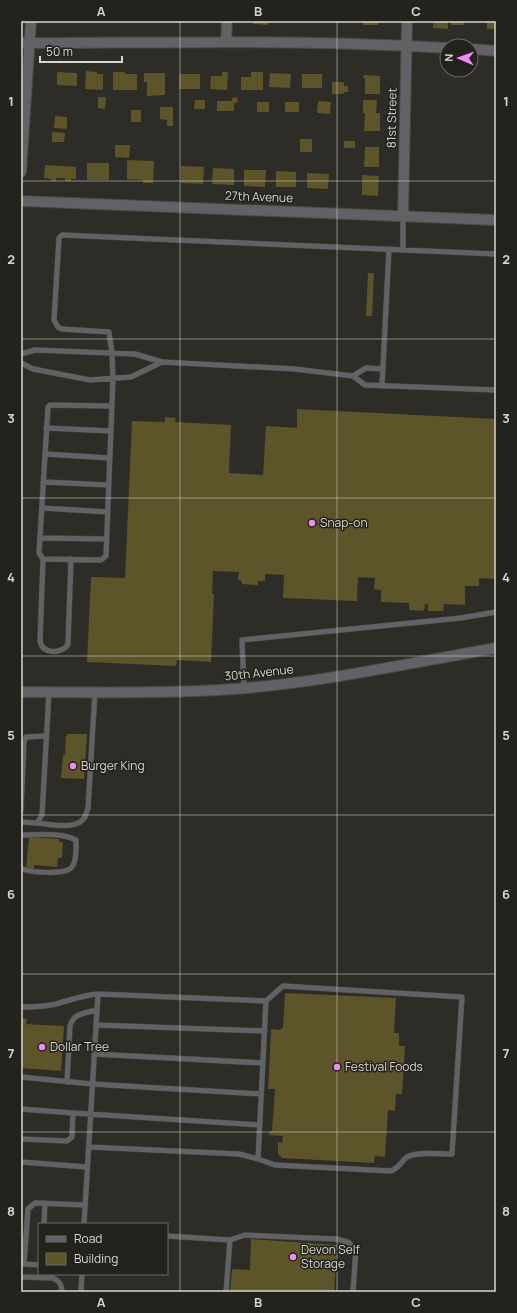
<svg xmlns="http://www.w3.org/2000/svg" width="517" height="1313" font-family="Manrope,sans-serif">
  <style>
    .building { fill: #5d5429 }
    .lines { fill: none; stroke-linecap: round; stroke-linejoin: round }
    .service-casing { stroke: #484742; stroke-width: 6 }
    .minor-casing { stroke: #484742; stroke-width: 12 }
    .tertiary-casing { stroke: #484742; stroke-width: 12 }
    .service { stroke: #606265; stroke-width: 5 }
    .minor { stroke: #606265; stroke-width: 10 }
    .tertiary { stroke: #606265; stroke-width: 10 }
    .grid { fill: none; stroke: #d7d6d2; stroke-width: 1; stroke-opacity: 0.55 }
    .poi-dot { fill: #ef8bf7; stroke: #23221c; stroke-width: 1.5 }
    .labels { text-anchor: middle; stroke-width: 3; stroke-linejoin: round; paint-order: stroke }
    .street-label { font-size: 12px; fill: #d7d6d2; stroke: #23221c }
    .poi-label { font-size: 12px; fill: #d7d6d2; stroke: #23221c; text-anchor: start }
    .neatline { fill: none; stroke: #d7d6d2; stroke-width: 1.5 }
    .grid-label { font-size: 13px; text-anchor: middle; font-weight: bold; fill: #d7d6d2 }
  </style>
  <rect width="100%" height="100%" fill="#2d2c26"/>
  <path class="building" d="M253,21H269L268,25L253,24Z
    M363,21H379L378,25H363Z
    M433,21H448V29L433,28Z
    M451,21H464V25H451Z
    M487,21H496V29H487Z
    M86,71L97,72V74H103V90L85,89Z
    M57,72L77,73V86L57,85Z
    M113,72H125V74H137V90H113Z
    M222,72H228L227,90L210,89L211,76H222Z
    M251,72H263V90H241V77H251Z
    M144,73H165V95L147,96V82H144Z
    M270,73L291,74L290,88L269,87Z
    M179,74H200V89H179Z
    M302,74H322V88H302Z
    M364,75L380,76V94H365V78H363Z
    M332,82H344V86H348V92H344V94H332Z
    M98,97H106L105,109L98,108Z
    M237,97L238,102L234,103V111H217V101H232V98Z
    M195,100H205V109H194Z
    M363,100H377L376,113H380V131H364L365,113H363Z
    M318,101L331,102L330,114L317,113Z
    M257,102H269V112H257Z
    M285,102H299V112H285Z
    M160,107H173V126H167V120L160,119Z
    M131,110H141V122H131Z
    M55,116L67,117V129L54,128Z
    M52,132L65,133L64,142H52Z
    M300,139H312V152H300Z
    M344,141H355V148H344Z
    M115,145H130L129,158L115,157Z
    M365,147H379V167H364Z
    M127,160L154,161L153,183H143V180L127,179Z
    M87,163H109V180H87Z
    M45,165L76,167V179H71V181H65V178H56V181H51V179L44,178Z
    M181,166L204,167L203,184L181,183Z
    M213,168L234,169V185L212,184Z
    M244,170H266L265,187L244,186Z
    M276,171L296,172V187H276Z
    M307,173L329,174L328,189L307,188Z
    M362,175L379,176L378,196L362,195Z
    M368,273H374L372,316H366Z
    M297,409L496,419V579L479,578V586H465V605L444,604L443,611H428V604H425L424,611L409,610V603L381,602V590L374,589L375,578L358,577L357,601L283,598L284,575L265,574V581H258V585L242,584V581L238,580L239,572L213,571L212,594H214L211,662L177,660L176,666L87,662L91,577L125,578L132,421L165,422V417L176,418L175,422L231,425L229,473L263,475L266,426L297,428Z
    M67,734H87L84,779L61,778L63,755H65L66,736H67Z
    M29,837L59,839V842H63L62,858H58L57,867L34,865V869H26Z
    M285,993L396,998L394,1033H399V1046H405L402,1094H396L395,1111L388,1110L385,1157L375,1156L374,1163L281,1158V1156L278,1155V1142L282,1143L283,1136L269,1135L270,1131H272L275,1089H268L271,1029L279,1030L283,1028Z
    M21,1018L27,1019L26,1024L64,1026L61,1071L21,1068Z
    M251,1239L337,1245L334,1292H230L232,1269L250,1270Z"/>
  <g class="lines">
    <defs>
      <path id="service" d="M403,250V216
        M21,354L35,350L135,354L162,362L295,369L353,376L365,385L496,390
        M21,363L33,369L90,380L131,377L162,362
        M353,376L366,368L383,369
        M382,386L389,249
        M112,406L50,405L48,407L39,553L43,559L101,560L106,556L113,378L112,353L109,332L62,329L58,327L54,320L59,238L62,235L496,254
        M46,428L111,431
        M45,454L110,458
        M43,482L109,485
        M42,508L108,512
        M40,538L107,539
        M43,559L40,641C42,653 57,654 66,647L68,644L71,559
        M244,688L242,640L461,618L496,612
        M21,810L24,742L26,737L46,736
        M21,822L37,823L42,815L49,692
        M37,823C50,824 77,831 85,817C86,814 87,811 88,808L95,692
        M21,835C39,835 60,832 76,840C76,847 77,861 72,867C66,875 29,873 21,868
        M21,1007C32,1007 44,1007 56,1004C70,1000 83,995 98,994L266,1001L283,986L462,997L452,1154C440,1154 417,1151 407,1157C400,1162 402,1166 391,1171L275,1165L258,1159L239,1154L89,1147
        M96,1025L265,1031
        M94,1054L263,1063
        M21,1077L92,1084L261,1094
        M67,1082L70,1026C73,1013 86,1013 97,1010
        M21,1109L73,1113
        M21,1139L67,1141L72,1137L73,1113L260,1125
        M258,1159L266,1001
        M21,1162L87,1167
        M44,1224L45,1203
        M84,1224L98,994
        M167,1236L230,1240L226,1292
        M230,1240L245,1235L336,1239L348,1242L356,1249L353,1292
        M39,1265L24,1264L28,1209L35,1203L85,1205
        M21,1277L53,1278C60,1281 62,1285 62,1292
        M81,1292L82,1274"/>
      <path id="minor" d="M226,42L227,21
        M21,43C163,43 305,39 447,48
        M471,49L496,51
        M21,201L496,220
        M403,216L407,21"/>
      <path id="tertiary" d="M21,172L31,21
        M21,692C86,692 152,694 218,690C311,685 404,664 496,648"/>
    </defs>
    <use href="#service" class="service-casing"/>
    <use href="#minor" class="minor-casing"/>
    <use href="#tertiary" class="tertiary-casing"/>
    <use href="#service" class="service"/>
    <use href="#minor" class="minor"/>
    <use href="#tertiary" class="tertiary"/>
  </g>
  <path class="grid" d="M180,21V1292M337,21V1292M21,181H496M21,339H496M21,498H496M21,656H496M21,815H496M21,974H496M21,1132H496"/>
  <g class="poi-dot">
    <circle cx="312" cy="523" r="4"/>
    <circle cx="73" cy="766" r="4"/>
    <circle cx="42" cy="1047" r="4"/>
    <circle cx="337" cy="1067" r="4"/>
    <circle cx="293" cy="1257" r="4"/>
  </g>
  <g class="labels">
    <g class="street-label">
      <text transform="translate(392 118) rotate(-89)" y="4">81st Street</text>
      <text transform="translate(259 197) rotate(2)" y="4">27th Avenue</text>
      <text transform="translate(259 673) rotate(-6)" y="4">30th Avenue</text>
    </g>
    <g class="poi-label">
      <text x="320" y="527">Snap-on</text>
      <text x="81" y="770">Burger King</text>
      <text x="50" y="1051">Dollar Tree</text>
      <text x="345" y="1071">Festival Foods</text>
      <text x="301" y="1254">Devon Self<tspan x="301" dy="14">Storage</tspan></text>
    </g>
  </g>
  <rect width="517" height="1313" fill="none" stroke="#23221c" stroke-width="44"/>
  <rect x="38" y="1223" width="130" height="52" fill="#23221c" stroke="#6b6a65"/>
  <rect x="46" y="1236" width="20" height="6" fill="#606265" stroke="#6b6a65"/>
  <text x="74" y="1243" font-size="12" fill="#d7d6d2">Road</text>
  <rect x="46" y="1253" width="20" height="12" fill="#5d5429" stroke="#6b6a65"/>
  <text x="74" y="1263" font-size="12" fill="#d7d6d2">Building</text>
  <g transform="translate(459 58) rotate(272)"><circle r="19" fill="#23221c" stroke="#6b6a65"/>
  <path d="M0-3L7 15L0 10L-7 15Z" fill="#ef8bf7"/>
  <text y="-6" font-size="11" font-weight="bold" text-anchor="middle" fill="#d7d6d2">N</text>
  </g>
  <path d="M40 56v6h82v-6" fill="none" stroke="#d7d6d2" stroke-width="2"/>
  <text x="46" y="56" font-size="12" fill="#d7d6d2" stroke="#23221c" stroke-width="3" paint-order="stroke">50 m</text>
  <rect x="22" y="22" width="473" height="1269" class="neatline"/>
  <g class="grid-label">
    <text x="101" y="16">A</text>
    <text x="258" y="16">B</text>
    <text x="416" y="16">C</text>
    <text x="11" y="106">1</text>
    <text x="506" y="106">1</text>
    <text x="11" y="264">2</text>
    <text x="506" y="264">2</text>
    <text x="11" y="423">3</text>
    <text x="506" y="423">3</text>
    <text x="11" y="582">4</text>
    <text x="506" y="582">4</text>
    <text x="11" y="740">5</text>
    <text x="506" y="740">5</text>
    <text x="11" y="899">6</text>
    <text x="506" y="899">6</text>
    <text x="11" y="1058">7</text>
    <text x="506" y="1058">7</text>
    <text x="11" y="1216">8</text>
    <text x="506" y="1216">8</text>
    <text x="101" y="1307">A</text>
    <text x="258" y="1307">B</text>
    <text x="416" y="1307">C</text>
  </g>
</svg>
